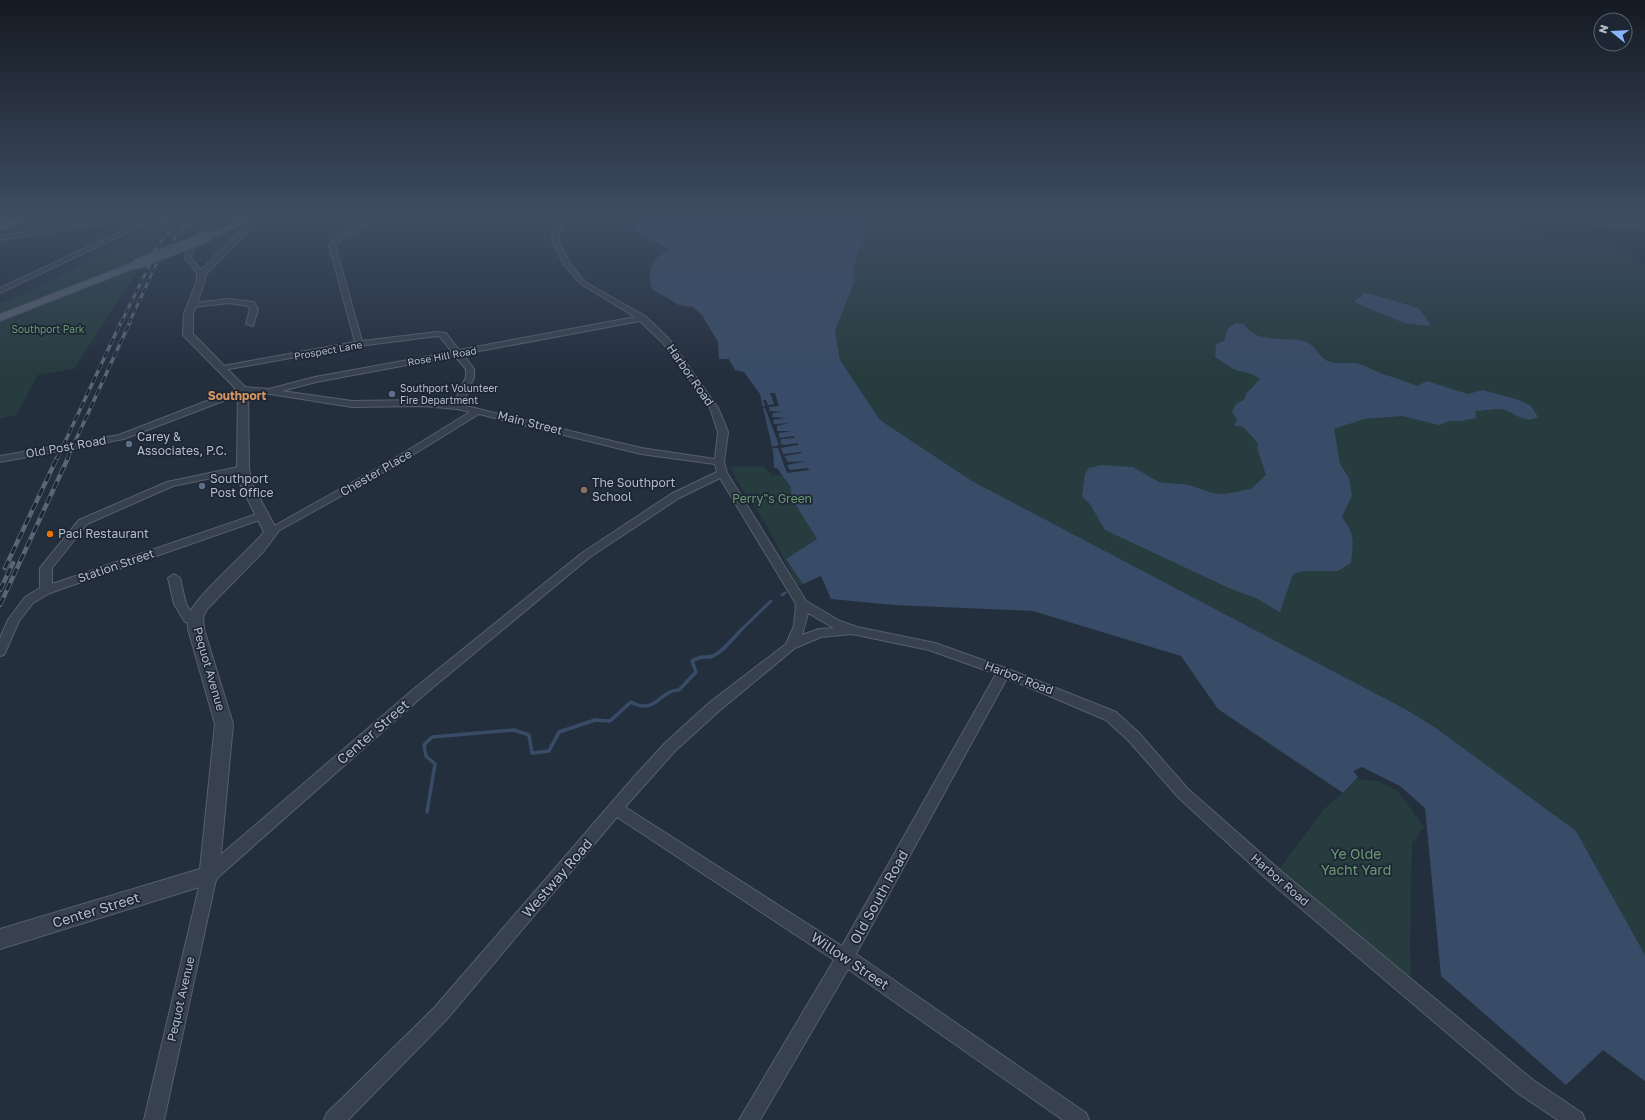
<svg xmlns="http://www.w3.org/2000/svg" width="1645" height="1120" font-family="'Golos Text',sans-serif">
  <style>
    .green { fill: #263c3f }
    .water { fill: #394c67 }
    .pier { fill: #242f3e }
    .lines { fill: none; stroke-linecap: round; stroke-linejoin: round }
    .stream-far1 { stroke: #394c67; stroke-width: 3 }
    .stream { stroke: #394c67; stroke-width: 3.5 }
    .minor-casing { stroke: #565f6c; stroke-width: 2 }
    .tertiary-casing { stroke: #565f6c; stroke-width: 2 }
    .secondary-casing { stroke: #565f6c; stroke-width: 2 }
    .primary-casing { stroke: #414a57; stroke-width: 2 }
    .motorway-casing { stroke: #434c59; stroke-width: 2 }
    .minor { fill: #38414e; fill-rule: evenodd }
    .tertiary { fill: #38414e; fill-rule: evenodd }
    .secondary { fill: #465061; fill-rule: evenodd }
    .primary { fill: #56606e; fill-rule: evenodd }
    .motorway { fill: #746855; fill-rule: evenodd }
    .rail-far2-casing { stroke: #5a6575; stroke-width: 3 }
    .rail-far1-casing { stroke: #5a6575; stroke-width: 3.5 }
    .rail-casing { stroke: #5a6575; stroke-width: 4.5 }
    .rail-far2 { stroke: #1d2633; stroke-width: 2; stroke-dasharray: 5.5; stroke-linecap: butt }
    .rail-far1 { stroke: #1d2633; stroke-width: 2.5; stroke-dasharray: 7; stroke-linecap: butt }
    .rail { stroke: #1d2633; stroke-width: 3; stroke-dasharray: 8; stroke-linecap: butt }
    .secondary-bridge-casing { stroke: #565f6c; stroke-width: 10; stroke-linecap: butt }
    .primary-bridge-casing { stroke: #414a57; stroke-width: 12; stroke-linecap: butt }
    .secondary-bridge { stroke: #465061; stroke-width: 10 }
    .primary-bridge { stroke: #56606e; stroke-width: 10 }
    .service-dot { fill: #5c6f8a; stroke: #1d2633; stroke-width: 1.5 }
    .education-dot { fill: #8d6e63; stroke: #1d2633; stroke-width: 1.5 }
    .food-dot { fill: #e8710a; stroke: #1d2633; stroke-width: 1.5 }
    .labels { text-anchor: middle; stroke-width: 3.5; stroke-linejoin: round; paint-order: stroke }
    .far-park-label { font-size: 10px; fill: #6b9a76; stroke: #1d2633 }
    .far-street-label { font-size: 10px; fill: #b4bcc9; stroke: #1d2633 }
    .far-poi-label { font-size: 10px; fill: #b4bcc9; stroke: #1d2633; text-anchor: start }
    .street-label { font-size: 12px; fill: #b4bcc9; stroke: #1d2633 }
    .far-quarter-label { font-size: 12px; font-weight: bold; fill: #d59563; stroke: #1d2633 }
    .poi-label { font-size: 12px; fill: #b4bcc9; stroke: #1d2633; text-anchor: start }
    .park-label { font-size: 12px; fill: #6b9a76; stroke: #1d2633 }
    .near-street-label { font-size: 14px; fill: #b4bcc9; stroke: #1d2633 }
    .near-park-label { font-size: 14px; fill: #6b9a76; stroke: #1d2633 }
  </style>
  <rect width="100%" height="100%" fill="#242f3e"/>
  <path class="green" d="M859,216H1516L1533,236L1612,245L1645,265V955L1576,831L1436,728L1407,710L972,481L880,420L840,360L835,331L855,280L853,270L867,226L863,219Z
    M150,224H173L148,250L139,269L74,369L38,375L16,415L0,419V303L51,281Z
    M763,466L773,476L782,475L790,486L792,499L817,539L786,559L803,584L798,586L765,522L740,486L730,467Z
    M1356,779L1378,781L1398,791L1424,827L1412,843L1410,942L1411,983L1277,872L1324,809L1348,789Z"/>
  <path class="water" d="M634,216H855L867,226L853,270L855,280L835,331L840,360L880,420L972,481L1407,710L1436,728L1576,831L1645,955V1081L1603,1050L1566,1085L1441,976L1425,808L1400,786L1362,767L1353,771L1358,777L1343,793L1218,709L1181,656L1033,611L894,605L831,599L821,576L803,584L786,559L817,539L792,499L790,486L777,468H774L773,451L760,394L744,372L735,370L729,359H719L718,342L702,315L693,307L679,305L652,289C647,270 651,258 669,250L646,236L638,233Z
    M1363,292L1419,308L1430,324L1428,326L1404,323L1354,302L1356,299L1363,296Z
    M1236,323L1244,324C1254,343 1284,337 1303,341C1315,343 1320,359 1328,361C1339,365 1346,362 1355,363C1368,366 1372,370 1383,374C1395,378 1406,381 1417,386L1427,381L1468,394L1483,390L1519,400L1531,406L1538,417C1523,425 1515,411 1500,409C1492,409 1483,411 1475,411L1476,418L1461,421H1450L1439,425L1402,416L1364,419L1334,429L1340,464L1349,478L1352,495L1342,517C1356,537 1353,541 1351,563L1338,571H1304L1293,574L1280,612L1256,598L1231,589L1105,530L1090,504L1082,496L1085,474L1089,468L1102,465L1133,467L1159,482L1189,485L1212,493L1225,494L1251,489L1266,475L1257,448L1258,443L1242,426H1234L1237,419L1232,412L1236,404L1245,399L1246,394L1260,379L1252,374L1235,370L1215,357L1216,344L1224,341L1228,328Z"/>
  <path class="pier" d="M770,393H775L779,406L769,407L770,411L784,412L773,413L772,417L786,418L773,420L774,424L789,423L777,426V431H792L779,433V438L794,436L795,438L782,439L780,441L782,445L798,443V445L781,448L783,454L801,452L802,453L784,456L788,462L807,461L787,465L790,470L807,468L810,470L787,473L778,448H772V447L779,445L765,408L761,407L765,406L763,400H766L768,405L774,404Z"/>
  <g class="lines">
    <path class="stream-far1" d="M782,595L785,593
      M741,630L771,601"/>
    <path class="stream" d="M427,812L435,764L426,756L424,745L432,737L514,730L529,735L532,753L549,751L559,732L595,720L610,721L631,702C656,716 659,690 679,690L696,672L692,661C703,654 705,659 713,656C724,651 734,637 742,629"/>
    <defs>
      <path id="minor" d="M221,216H228C212,230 195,235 191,258L204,274L199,275L185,258C188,237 203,227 221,216Z
        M376,216H384L343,238L335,245L362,341L437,332L446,333L459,350L635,317L581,284L564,265L552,240L553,233L567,216H573L559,233L558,240L570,264L585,282L645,316L669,339L718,408L728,432L724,462L727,473L806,601L840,621L857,627L935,643L1008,669L1116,712L1138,732L1188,789L1282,872L1533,1080L1582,1113L1585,1120H1558L1519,1094L1270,882L1178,797L1128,740L1106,720L1007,678L856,954L1086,1113L1089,1120H1063L848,969L760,1120H739L834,960L617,817L447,1019L348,1120H324L327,1113L435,1007L633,778L665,743L709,703L786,644L794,626L796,604L720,478L679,498L590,557L425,694L216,879L164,1120H144L203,870L415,688L582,553L671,494L717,472L715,464L641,454L479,414L393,467L271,535L267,534L266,532L267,530L387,463L470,412L457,409L423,406L352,407L270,394L244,393L124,439L0,462V456L119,435L243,387L269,389L315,377L452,352L440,337L437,336L359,346L223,370L219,368L223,366L355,342L329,245L339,236ZM640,321L663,343L710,408L718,432L715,459L641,448L462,405L474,377V369L463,354ZM455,356L466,369V377L454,403L423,400L352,401L282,391L316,382ZM808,613L832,627L834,628L819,629L802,635ZM852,634L929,650L996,674L842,946L625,807L675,751L719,711L795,648L821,637Z
        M1531,216H1552L1645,226V230Z
        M114,218H150L153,220L0,293V288L141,222H114L0,240V236Z
        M229,299L254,302L258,309L253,326L246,324L250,309L248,306L229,303L192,307L188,305L192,303Z
        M243,466L248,469L246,471L173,486L87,524L52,568V584L257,514H265L266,516L265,518L50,593L33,603L19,621L4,655L0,656V638L8,620L25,597L40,588V568L79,520L167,482Z
        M174,574L180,578L186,604L192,614H199L201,617L199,620L189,623L185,622L174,604L168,578Z"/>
      <path id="tertiary" d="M246,218H252L255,224L205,275V280L193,314V334L248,390L249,469L252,484L278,532L263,552L207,609L203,617L204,629L233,724L219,875L216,881L209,884L0,949V929L200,869L215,724L188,629C188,625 187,620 188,617C192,599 249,551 264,532L240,484L237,469L238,391L183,335L184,314L197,280V274L247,224Z"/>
      <path id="secondary" d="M220,216L243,220L247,223L243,226L220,222L199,223L195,220L199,217Z
        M150,217L177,218L181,221L177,224L147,222L146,220Z"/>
      <path id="primary" d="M250,216H263L211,238H205L203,236Z
        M137,261L142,264L141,266L0,321V314Z"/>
      <path id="motorway" d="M19,216H35L34,218L0,230V223Z"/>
    </defs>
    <use href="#minor" class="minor-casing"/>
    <use href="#tertiary" class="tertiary-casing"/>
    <use href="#secondary" class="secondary-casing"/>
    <use href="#primary" class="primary-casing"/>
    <use href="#motorway" class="motorway-casing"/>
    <use href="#minor" class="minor"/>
    <use href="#tertiary" class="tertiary"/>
    <use href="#secondary" class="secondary"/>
    <use href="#primary" class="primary"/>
    <use href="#motorway" class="motorway"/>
    <defs>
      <path id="rail-far2" d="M150,256L164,238L186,216
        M121,323L155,254
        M129,323L156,265L175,237L195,216"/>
      <path id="rail-far1" d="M57,459L121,322
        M67,459L130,322"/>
      <path id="rail" d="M5,568L57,458
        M0,590L13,563
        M0,605L68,458"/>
    </defs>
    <use href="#rail-far2" class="rail-far2-casing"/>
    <use href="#rail-far1" class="rail-far1-casing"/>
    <use href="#rail" class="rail-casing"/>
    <use href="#rail-far2" class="rail-far2"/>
    <use href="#rail-far1" class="rail-far1"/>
    <use href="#rail" class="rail"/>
    <defs>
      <path id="secondary-bridge" d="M177,221L199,220"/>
      <path id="primary-bridge" d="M137,264L208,236"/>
    </defs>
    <use href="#secondary-bridge" class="secondary-bridge-casing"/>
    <use href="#primary-bridge" class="primary-bridge-casing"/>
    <use href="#secondary-bridge" class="secondary-bridge"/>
    <use href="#primary-bridge" class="primary-bridge"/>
  </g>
  <linearGradient id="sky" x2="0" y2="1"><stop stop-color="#141a22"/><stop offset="0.58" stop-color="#3f4d63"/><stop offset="1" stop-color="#3f4d63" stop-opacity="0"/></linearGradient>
  <rect width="1645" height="373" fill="url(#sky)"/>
  <g class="service-dot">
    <circle cx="392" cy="394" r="4"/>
    <circle cx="129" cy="444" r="4"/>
    <circle cx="202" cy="486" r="4"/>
  </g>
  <circle class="education-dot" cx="584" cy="490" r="4"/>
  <circle class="food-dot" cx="50" cy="534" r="4"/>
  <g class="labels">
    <g class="far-park-label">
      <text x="48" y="333">Southport Park</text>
    </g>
    <g class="far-street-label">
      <text transform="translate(328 350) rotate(-10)" y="4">Prospect Lane</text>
      <text transform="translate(442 356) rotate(-10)" y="4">Rose Hill Road</text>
    </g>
    <g class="far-poi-label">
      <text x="400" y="392">Southport Volunteer<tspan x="400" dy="12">Fire Department</tspan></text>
    </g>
    <g class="street-label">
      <text transform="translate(690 375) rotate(55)" y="4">Harbor Road</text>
      <text transform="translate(530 423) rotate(14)" y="4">Main Street</text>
      <text transform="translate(66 447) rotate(-10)" y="4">Old Post Road</text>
      <text transform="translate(376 473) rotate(-30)" y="4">Chester Place</text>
      <text transform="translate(116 566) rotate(-19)" y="4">Station Street</text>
      <text transform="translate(209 669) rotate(74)" y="4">Pequot Avenue</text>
      <text transform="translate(1019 678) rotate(21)" y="4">Harbor Road</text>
      <text transform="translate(1280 880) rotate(41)" y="4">Harbor Road</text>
      <text transform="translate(181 999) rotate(-77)" y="4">Pequot Avenue</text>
    </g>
    <g class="far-quarter-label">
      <text x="237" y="400">Southport</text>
    </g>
    <g class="poi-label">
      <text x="137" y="441">Carey &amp;<tspan x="137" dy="14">Associates, P.C.</tspan></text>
      <text x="210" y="483">Southport<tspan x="210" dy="14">Post Office</tspan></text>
      <text x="592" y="487">The Southport<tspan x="592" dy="14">School</tspan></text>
      <text x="58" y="538">Paci Restaurant</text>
    </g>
    <g class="park-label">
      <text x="772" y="503">Perry"s Green</text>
    </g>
    <g class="near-street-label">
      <text transform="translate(373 732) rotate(-41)" y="5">Center Street</text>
      <text transform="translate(557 878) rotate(-49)" y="5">Westway Road</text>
      <text transform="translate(879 897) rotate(-61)" y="5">Old South Road</text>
      <text transform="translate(96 910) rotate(-17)" y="5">Center Street</text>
      <text transform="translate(850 961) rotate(34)" y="5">Willow Street</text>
    </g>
    <g class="near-park-label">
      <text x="1356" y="859">Ye Olde<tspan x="1356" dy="16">Yacht Yard</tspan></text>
    </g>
  </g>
  <g transform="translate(1613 32) rotate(288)"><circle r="19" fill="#1d2633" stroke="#59626f"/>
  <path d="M0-3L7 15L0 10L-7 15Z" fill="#8ab4f8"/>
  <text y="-6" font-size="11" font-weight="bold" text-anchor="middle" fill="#b4bcc9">N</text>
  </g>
</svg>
